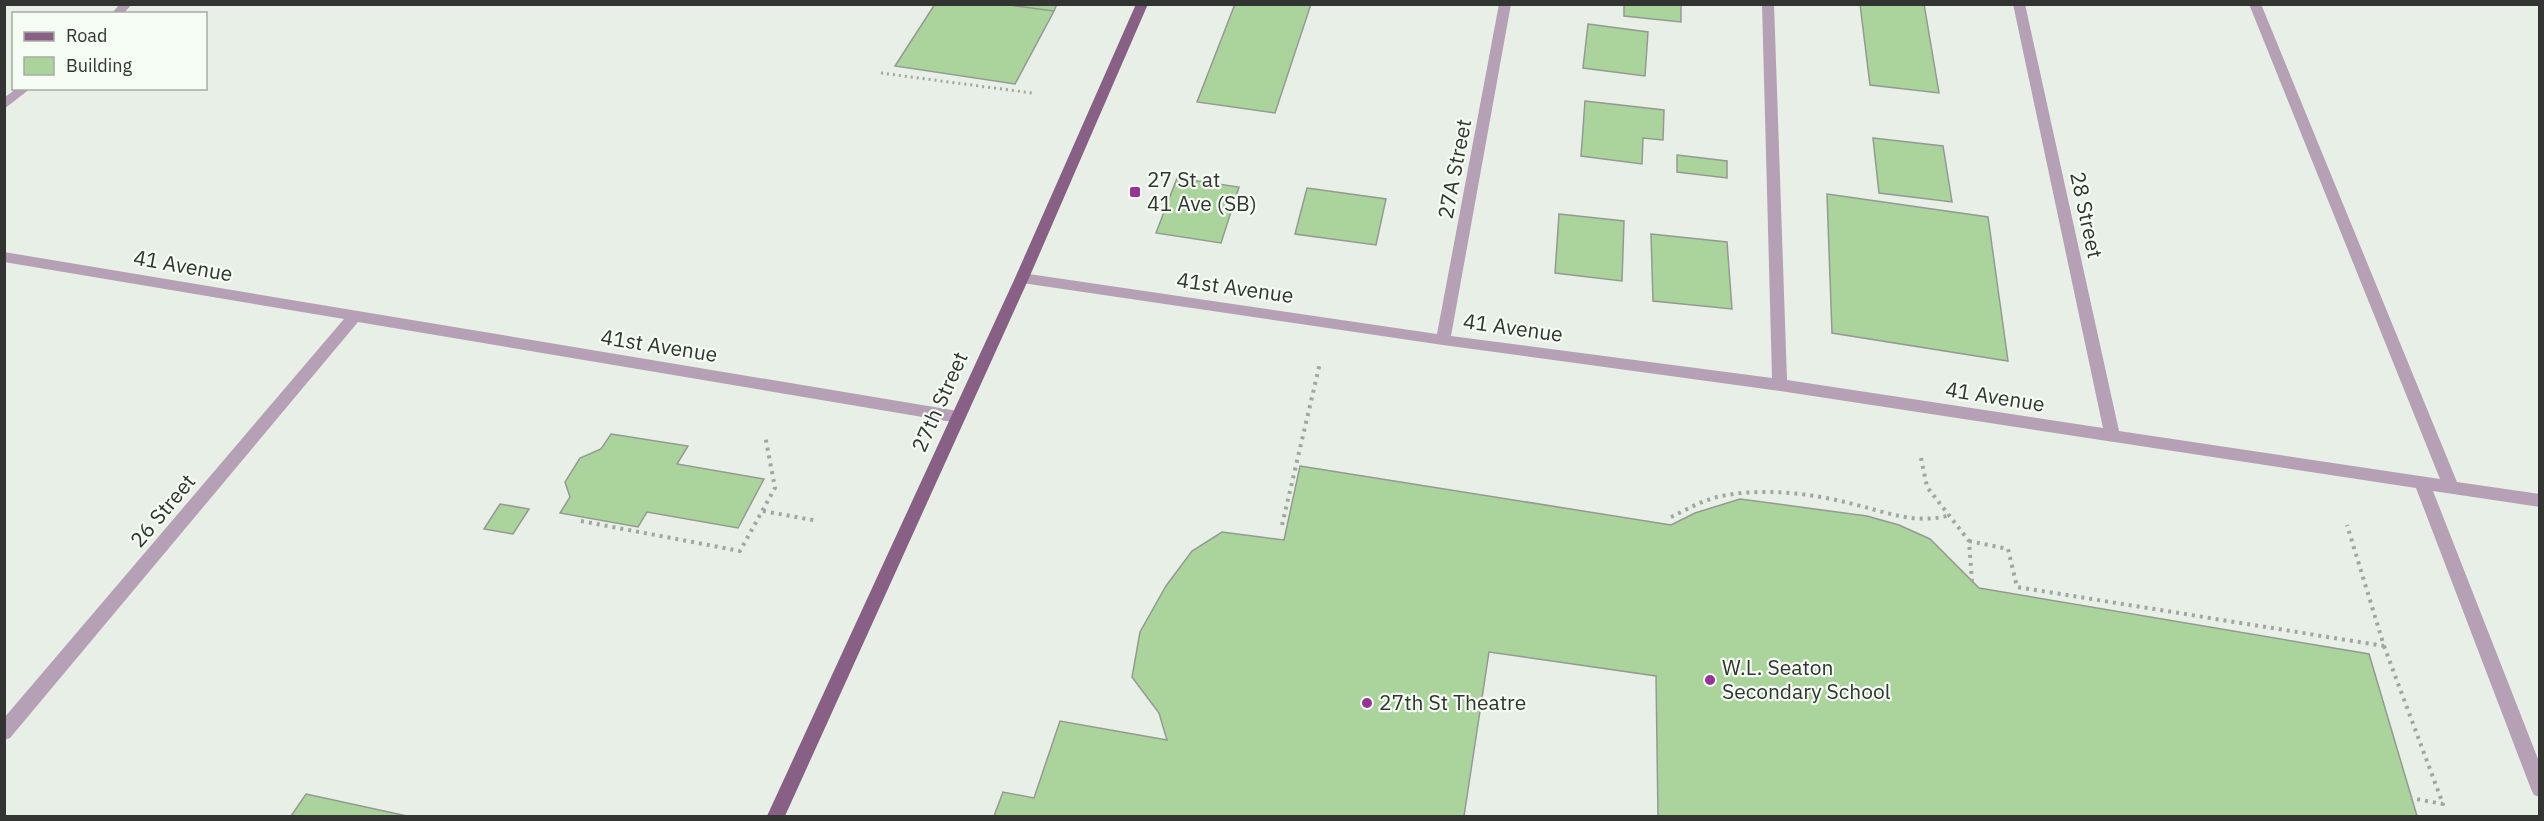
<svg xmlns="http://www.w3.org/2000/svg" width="2544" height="821" font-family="'IBM Plex Sans',sans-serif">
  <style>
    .building { fill: #abd49d; stroke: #949a92; stroke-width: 1.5 }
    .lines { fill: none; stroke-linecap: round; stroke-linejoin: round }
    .path-far1 { stroke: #a1a7a0; stroke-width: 3; stroke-dasharray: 2 4; stroke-linecap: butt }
    .path { stroke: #a1a7a0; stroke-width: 4; stroke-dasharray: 3 5; stroke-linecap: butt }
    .minor { fill: #b6a0b5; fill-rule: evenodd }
    .major { fill: #886085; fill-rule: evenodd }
    .poi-dot { fill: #983296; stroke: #f5fcf3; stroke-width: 2 }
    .labels { text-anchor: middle; stroke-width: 4.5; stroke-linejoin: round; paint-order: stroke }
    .street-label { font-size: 21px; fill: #313431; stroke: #f5fcf3 }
    .poi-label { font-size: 21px; fill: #313431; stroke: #f5fcf3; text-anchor: start }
  </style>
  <rect width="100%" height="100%" fill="#e8efe6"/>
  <path class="building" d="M935,4H1002L1054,11L1015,84L895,66Z
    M1002,4H1057L1054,11Z
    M1235,4H1311L1275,113L1197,102Z
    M1624,4H1681V22L1624,16Z
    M1860,4H1924L1939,93L1870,85Z
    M1588,24L1648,32L1645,76L1583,68Z
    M1585,101L1664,110L1663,140L1643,138L1642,164L1581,156Z
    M1873,138L1943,146L1952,202L1879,193Z
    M1677,155L1727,161V178L1677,172Z
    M1177,178L1239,187L1221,243L1156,233Z
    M1307,188L1386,199L1376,245L1295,234Z
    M1827,194L1988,217L2008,361L1832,333Z
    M1559,214L1624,221L1622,281L1555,273Z
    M1651,234L1727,242L1732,309L1653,301Z
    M611,434L688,446L677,464L764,479L738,528L647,512L638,527L560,513L570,497L565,482L580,458L601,449Z
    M1300,466L1671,525L1695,513L1740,499L1867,516L1899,525L1930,539L1979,588L2369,654L2417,816H1658L1656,676L1489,652L1464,816H994L1003,792L1034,798L1060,721L1167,740L1159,713L1132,677L1140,632L1166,586L1192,551L1222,532L1284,540Z
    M500,504L529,509L513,534L484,529Z
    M306,794L407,816H291Z"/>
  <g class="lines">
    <path class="path-far1" d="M881,73L1032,93"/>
    <path class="path" d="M1921,458L1927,487L1969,541L1972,581
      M763,511L818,521
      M1671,517C1686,510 1701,501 1717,497C1760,487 1811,493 1853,504C1886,512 1913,524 1947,516
      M581,521L740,551L775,488L765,435
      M1282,525L1320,363
      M1969,541L2008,549L2017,587L2384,646L2347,525
      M2384,646L2443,804L2411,798"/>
    <path class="minor" d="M120,4H132L123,14H111Z
      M1499,4H1511L1451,336L1772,378L1762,4H1774L1787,380L2103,428L2013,4H2025L2119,431L2440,479L2249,4H2261L2457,482L2540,494V507L2433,491L2540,764V797L2534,795L2531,789L2416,488L1780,391L1443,345L1022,283L1015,278L1022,273L1437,334Z
      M17,88H31L4,109V98Z
      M4,252L958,411L963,413L966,417L963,421L958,423L358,322L10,738L4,740V718L344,319L4,262Z"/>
    <path class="major" d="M1136,4H1148L1029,278L785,816H767L1015,278Z"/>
  </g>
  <g class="poi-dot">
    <rect x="1129" y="186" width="12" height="12" rx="3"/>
    <circle cx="1710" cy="680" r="6"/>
    <circle cx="1367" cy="703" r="6"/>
  </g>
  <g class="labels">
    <g class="street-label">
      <text transform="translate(1455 169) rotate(-79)" y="7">27A Street</text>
      <text transform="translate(2086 215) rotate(78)" y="7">28 Street</text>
      <text transform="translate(183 266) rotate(10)" y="7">41 Avenue</text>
      <text transform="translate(1235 288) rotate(8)" y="7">41st Avenue</text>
      <text transform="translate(1513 328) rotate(8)" y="7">41 Avenue</text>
      <text transform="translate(659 346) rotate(9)" y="7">41st Avenue</text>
      <text transform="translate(1995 397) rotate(9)" y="7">41 Avenue</text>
      <text transform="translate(940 402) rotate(-66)" y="7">27th Street</text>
      <text transform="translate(163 511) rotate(-50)" y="7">26 Street</text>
    </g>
    <g class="poi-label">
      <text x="1147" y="187">27 St at<tspan x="1147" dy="24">41 Ave (SB)</tspan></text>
      <text x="1722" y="675">W.L. Seaton<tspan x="1722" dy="24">Secondary School</tspan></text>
      <text x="1379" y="710">27th St Theatre</text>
    </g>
  </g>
  <rect width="2544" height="821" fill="none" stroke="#313431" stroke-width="12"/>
  <rect x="12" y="12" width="195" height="78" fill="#f5fcf3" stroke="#a7aca5" stroke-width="1.5"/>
  <rect x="24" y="32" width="30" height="9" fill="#886085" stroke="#a7aca5" stroke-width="1.5"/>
  <text x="66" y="42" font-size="18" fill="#313431">Road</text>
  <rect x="24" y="57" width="30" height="18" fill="#abd49d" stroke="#a7aca5" stroke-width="1.5"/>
  <text x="66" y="72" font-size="18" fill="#313431">Building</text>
</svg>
